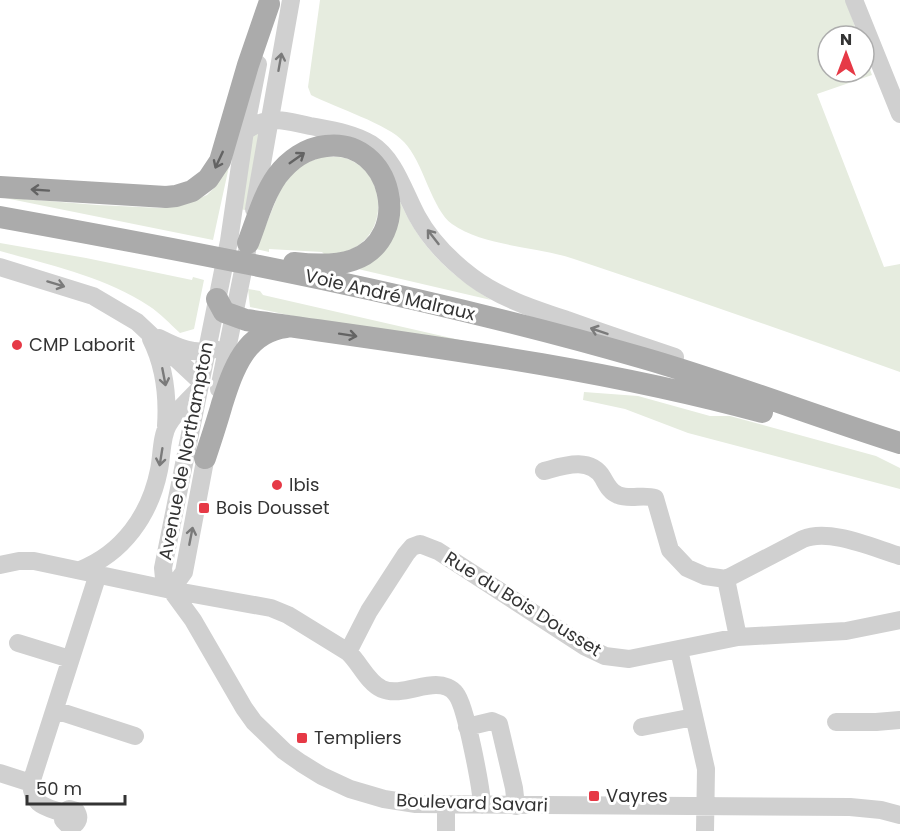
<svg xmlns="http://www.w3.org/2000/svg" width="900" height="831" font-family="Poppins,sans-serif">
  <style>
    .green { fill: #e6ecdf }
    .lines { fill: none; stroke-linecap: round; stroke-linejoin: round }
    .minor { stroke: #d0d0d0; stroke-width: 18 }
    .major { stroke: #ababab; stroke-width: 22 }
    .oneway { stroke: #7a7a7a }
    .oneway2 { stroke: #636363 }
    .poi-dot { fill: #e63946; stroke: #fff; stroke-width: 2 }
    .labels { text-anchor: middle; stroke-width: 6; stroke-linejoin: round; paint-order: stroke }
    .street-label { font-size: 18px; fill: #333; stroke: #fff }
    .poi-label { font-size: 18px; fill: #333; stroke: #fff; text-anchor: start }
  </style>
  <rect width="100%" height="100%" fill="#fff"/>
  <path class="green" d="M320,0H846L858,36H828V72H864V53L872,75L817,94L884,267L900,264V372C792,334 683,295 574,259C536,246 485,247 452,224C432,210 423,161 404,142C388,124 336,108 311,95L308,87Z
    M238,125L213,240L0,197L97,205L161,208L193,201L207,195L216,186Z
    M262,126L245,210L240,209L250,135Z
    M322,157C329,157 338,156 345,158C386,171 390,231 352,249C343,253 334,254 324,254L322,252L269,249V252L256,249L281,188L300,165Z
    M399,199C419,247 449,274 491,300L358,269L379,256Z
    M0,243L86,258L192,280L193,277L204,280L194,329L180,333C170,324 160,313 149,306C105,277 50,265 0,251Z
    M248,289L260,291L263,295L486,346L307,319L250,307Z
    M584,392L638,396L710,416H730L876,456L900,468V489L688,433L625,409L583,400Z"/>
  <g class="lines">
    <path class="minor" d="M854,0L900,114
      M258,64L245,131L229,241L163,568L164,578L171,590L193,620L244,708L254,722L284,751L301,763L322,776L350,789L384,799L416,804L850,807L881,810L900,815
      M245,131C271,114 282,120 310,126C331,130 353,133 371,144C395,159 404,192 417,216C430,240 451,261 472,277C500,298 534,309 567,320C603,333 639,345 675,357
      M254,209L291,0
      M0,267L93,296L137,322L200,381
      M159,338C177,347 195,356 215,349
      M151,339C165,367 168,396 166,426
      M219,389L247,251
      M544,471C563,466 590,456 603,478C607,485 610,492 618,495C630,500 643,494 655,498L670,550L687,568L705,576L726,579L803,539C830,528 873,548 900,556
      M0,565L19,561H34L171,590L271,608L288,615L348,652L369,611L406,554L412,547L420,544L438,551L584,646L605,656L629,659L738,637L846,631L900,620
      M80,570C123,553 150,515 159,470C162,456 161,437 168,425C175,412 188,401 198,390
      M726,579L738,637
      M171,590L184,572L208,445
      M18,643L70,659
      M679,650L706,769L705,831
      M348,652C360,663 367,682 382,689C398,696 419,685 436,685C444,685 452,688 456,694C466,706 481,787 482,805
      M55,710L135,736
      M836,722H876L900,720
      M467,727L492,721L499,724L514,788L516,806
      M642,727L694,717
      M0,773L31,783L98,574
      M31,783C33,806 44,806 63,813V820L68,825C77,826 81,819 76,811L69,809L63,813
      M446,804V831"/>
    <path class="major" d="M0,187L166,197L176,196L192,191L208,179L220,161L248,65L269,4
      M0,217C216,256 432,297 643,358C730,383 814,416 900,443
      M248,243C257,220 263,196 277,176C289,160 306,148 326,146C392,138 415,238 353,260C336,266 312,265 294,263
      M217,299L224,312L246,320C419,345 593,366 762,412
      M205,458C211,440 217,422 222,404C233,370 245,332 286,327"/>
  </g>
  <defs><path id="oneway-shaft" d="M-6 0H5M1.5-3L5.5 0L1.5 3" fill="none" stroke-width="1.6" stroke-linecap="round" stroke-linejoin="round" transform="scale(1.5)"/></defs>
  <g class="oneway">
    <use href="#oneway-shaft" transform="translate(280 62) rotate(-80)"/>
    <use href="#oneway-shaft" transform="translate(433 237) rotate(-128)"/>
    <use href="#oneway-shaft" transform="translate(56 284) rotate(17)"/>
    <use href="#oneway-shaft" transform="translate(599 331) rotate(-161)"/>
    <use href="#oneway-shaft" transform="translate(164 377) rotate(79)"/>
    <use href="#oneway-shaft" transform="translate(161 457) rotate(99)"/>
    <use href="#oneway-shaft" transform="translate(191 536) rotate(-79)"/>
  </g>
  <g class="oneway2">
    <use href="#oneway-shaft" transform="translate(297 158) rotate(-35)"/>
    <use href="#oneway-shaft" transform="translate(219 160) rotate(115)"/>
    <use href="#oneway-shaft" transform="translate(40 190) rotate(-176)"/>
    <use href="#oneway-shaft" transform="translate(348 335) rotate(9)"/>
  </g>
  <g class="poi-dot">
    <circle cx="17" cy="345" r="6"/>
    <circle cx="277" cy="485" r="6"/>
    <rect x="198" y="502" width="12" height="12" rx="3"/>
    <rect x="296" y="732" width="12" height="12" rx="3"/>
    <rect x="588" y="790" width="12" height="12" rx="3"/>
  </g>
  <g class="labels">
    <g class="street-label">
      <text transform="translate(390 295) rotate(13)" y="6">Voie André Malraux</text>
      <text transform="translate(186 451) rotate(-79)" y="6">Avenue de Northampton</text>
      <text transform="translate(523 604) rotate(32)" y="6">Rue du Bois Dousset</text>
      <text transform="translate(472 803) rotate(2)" y="6">Boulevard Savari</text>
    </g>
    <g class="poi-label">
      <text x="29" y="351">CMP Laborit</text>
      <text x="289" y="491">Ibis</text>
      <text x="216" y="514">Bois Dousset</text>
      <text x="314" y="744">Templiers</text>
      <text x="606" y="802">Vayres</text>
    </g>
  </g>
  <g transform="translate(846 54)"><circle r="28" fill="#ffffff" stroke="#adadad" stroke-width="1.5"/>
  <path d="M0-4.5L10 22L0 15L-10 22Z" fill="#e63946"/>
  <text y="-9" font-size="16" font-weight="bold" text-anchor="middle" fill="#333333">N</text>
  </g>
  <path d="M27 795v9h98v-9" fill="none" stroke="#333333" stroke-width="3"/>
  <text x="36" y="795" font-size="18" fill="#333333" stroke="#ffffff" stroke-width="4.5" paint-order="stroke">50 m</text>
</svg>
